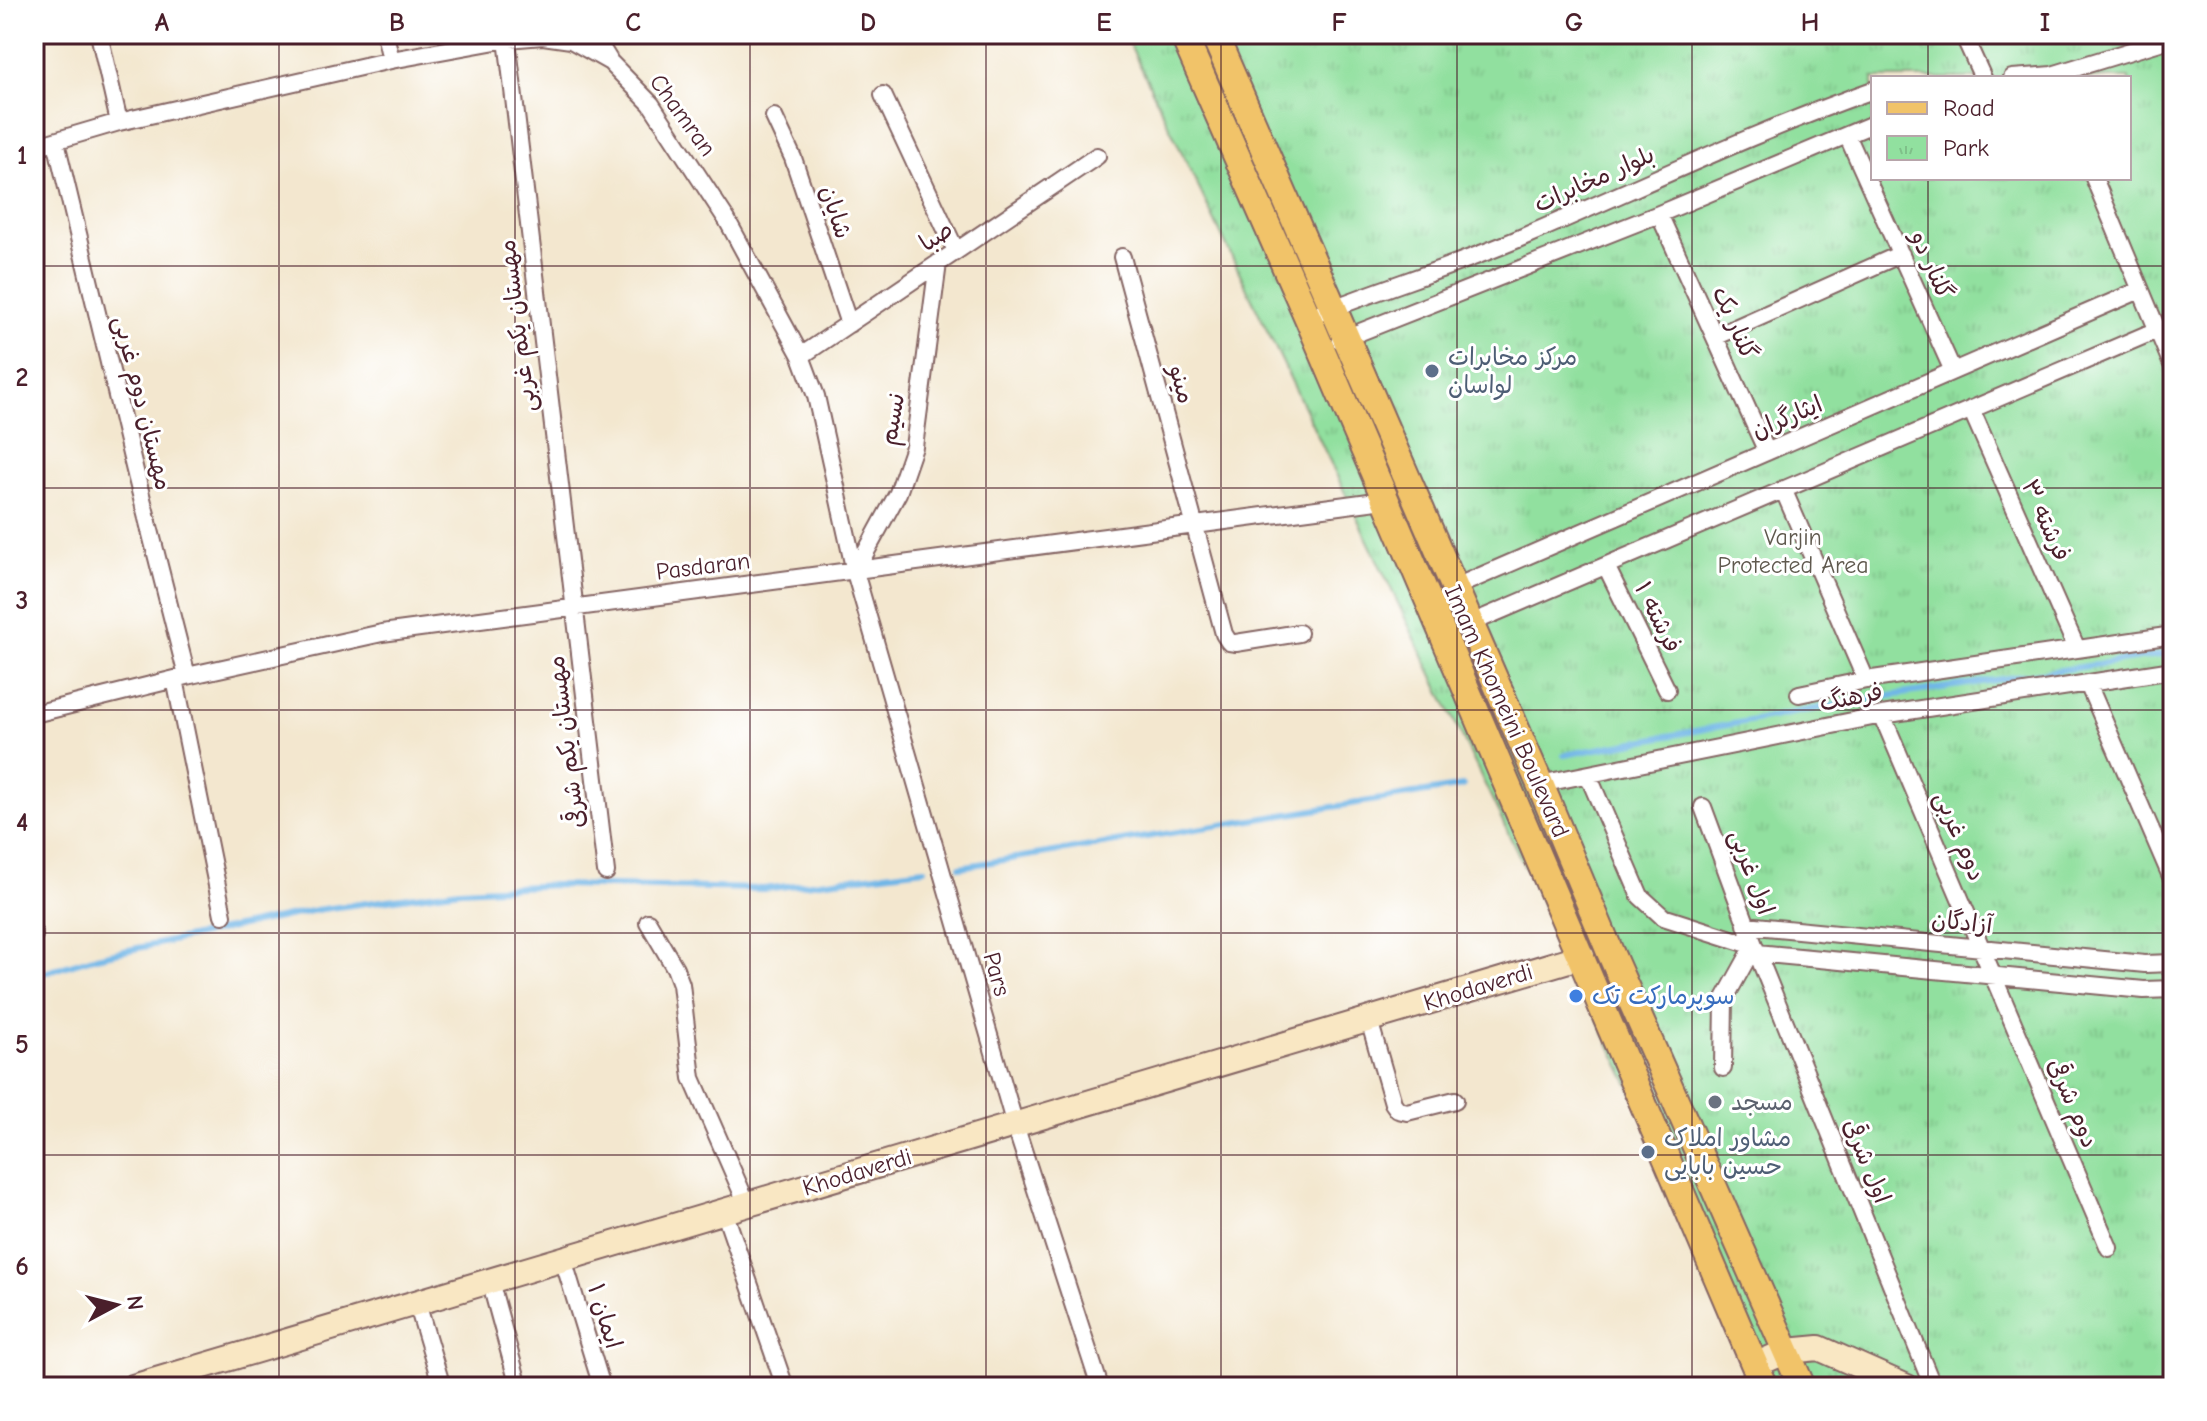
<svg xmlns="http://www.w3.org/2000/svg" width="2207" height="1421" font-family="'Comic Neue','Playpen Sans Arabic',sans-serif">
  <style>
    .park { fill: url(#park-tufts); stroke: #6e8065; stroke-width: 2; fill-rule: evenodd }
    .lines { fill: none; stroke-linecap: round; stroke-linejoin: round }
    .stream { stroke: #70b6e7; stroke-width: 6 }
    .street-casing { stroke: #856564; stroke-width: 20 }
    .secondary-casing { stroke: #856564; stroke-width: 28 }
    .primary-casing { stroke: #856564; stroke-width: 30 }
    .street { stroke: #fff; stroke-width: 16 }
    .secondary { stroke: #f9e7c3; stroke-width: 24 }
    .primary { stroke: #f1c369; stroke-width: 26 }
    .grid { fill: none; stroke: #4a1f2b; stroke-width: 2; stroke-opacity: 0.55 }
    .service-dot { fill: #5c6f8a; stroke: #fff; stroke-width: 3 }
    .shop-dot { fill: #3f7fe0; stroke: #fff; stroke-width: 3 }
    .worship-dot { fill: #6b7280; stroke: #fff; stroke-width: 3 }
    .labels { text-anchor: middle; stroke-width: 6; stroke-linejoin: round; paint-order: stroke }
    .street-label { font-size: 24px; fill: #4a1f2b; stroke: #fff }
    .service-label { font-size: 24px; fill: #4e5e75; stroke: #fff; text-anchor: start }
    .park-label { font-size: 24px; fill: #5f594e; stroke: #fff }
    .shop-label { font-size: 24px; fill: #366cbe; stroke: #fff; text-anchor: start }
    .worship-label { font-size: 24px; fill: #5b616d; stroke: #fff; text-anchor: start }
    .neatline { fill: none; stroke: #4a1f2b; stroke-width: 3 }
    .grid-label { font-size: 26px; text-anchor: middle; font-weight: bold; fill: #4a1f2b }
  </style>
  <defs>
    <pattern id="park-tufts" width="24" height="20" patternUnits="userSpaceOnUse" patternTransform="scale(2)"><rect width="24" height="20" fill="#91e09f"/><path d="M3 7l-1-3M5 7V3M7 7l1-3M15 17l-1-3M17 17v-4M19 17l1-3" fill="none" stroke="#7fc089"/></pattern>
  </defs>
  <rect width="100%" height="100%" fill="#fff"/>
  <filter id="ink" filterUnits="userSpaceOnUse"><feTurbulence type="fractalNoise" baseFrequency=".0125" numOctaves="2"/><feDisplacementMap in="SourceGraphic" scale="16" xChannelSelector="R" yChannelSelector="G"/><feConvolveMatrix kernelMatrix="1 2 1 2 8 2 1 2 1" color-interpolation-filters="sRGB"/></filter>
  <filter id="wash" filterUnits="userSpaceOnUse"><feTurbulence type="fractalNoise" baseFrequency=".006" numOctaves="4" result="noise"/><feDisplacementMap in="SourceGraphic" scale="32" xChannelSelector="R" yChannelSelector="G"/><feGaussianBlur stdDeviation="1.8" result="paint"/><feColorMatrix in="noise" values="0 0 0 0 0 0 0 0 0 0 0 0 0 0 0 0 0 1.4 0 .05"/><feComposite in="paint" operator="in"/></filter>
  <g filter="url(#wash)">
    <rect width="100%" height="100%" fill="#f3e7cf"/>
    <path class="park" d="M1125,34H2173V1387H1774ZM1873,78H2129V178H1873Z"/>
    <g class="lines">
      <path class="stream" d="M1564,755L1869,699L2173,653
        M960,867L1463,786
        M34,976L96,957L316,910L460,890L555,885L764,889L924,869"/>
    </g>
  </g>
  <g filter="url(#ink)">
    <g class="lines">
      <defs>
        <path id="street" d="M99,34L119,122
          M385,34L391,60
          M593,34L609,60
          M1963,34L1983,78
          M507,39L606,872
          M2012,78L2052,75L2173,38
          M883,95L956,251
          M774,117L793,158L849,324
          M1847,135L1953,371
          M56,142L135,471L187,676
          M34,147L119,122L391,60L507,39L543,36L571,40L610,62L651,104L727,220L801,356L816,396L855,572L1015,1125L1100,1387
          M2094,178L2173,367
          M1659,214L1767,452
          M1122,257L1224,634L1229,642L1236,643L1299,633
          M1308,318C1379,289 1454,267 1525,236C1640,187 1754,132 1873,90
          M1715,337L1901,254
          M1340,340L1659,214L1873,124
          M801,356L1097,156
          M1971,409L2077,649
          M1783,489L1866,680
          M1606,566L1667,690
          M855,572L898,493L914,447L938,263
          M1453,588L2140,290
          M1469,624L2157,330
          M175,679L223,915
          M2088,684L2173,881
          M1799,694L1866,680L2173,635
          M34,714L187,676L382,633L1384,500
          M1882,715L2109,1248
          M1588,775L1640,896L1663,917L1754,946L1724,1000L1723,1068
          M1540,784L1882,715L2173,670
          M1703,807L1757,953L1933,1387
          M648,922L675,968L681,984L692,1078L747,1204
          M1746,925L2145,964L2173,963
          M34,933V935
          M1757,953L2144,990L2173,989
          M1369,1020L1393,1103L1398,1110L1407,1112L1455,1100
          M724,1211L785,1387
          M563,1259L602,1387
          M490,1281L519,1387
          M417,1303L442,1387"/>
        <path id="secondary" d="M1755,1365L1787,1351L1819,1348L1907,1387
          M133,1387L1582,956"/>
        <path id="primary" d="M1183,34L1308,318L1764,1387
          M1214,34L1540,784L1610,952L1802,1387"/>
      </defs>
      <use href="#street" class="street-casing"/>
      <use href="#secondary" class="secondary-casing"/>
      <use href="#primary" class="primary-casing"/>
      <use href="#street" class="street"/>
      <use href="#secondary" class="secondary"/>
      <use href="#primary" class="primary"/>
    </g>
  </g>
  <path class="grid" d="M279,34V1387M515,34V1387M750,34V1387M986,34V1387M1221,34V1387M1457,34V1387M1692,34V1387M1928,34V78M1928,178V1387M34,266H2173M34,488H2173M34,710H2173M34,933H2173M34,1155H2173"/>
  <g class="service-dot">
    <circle cx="1432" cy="371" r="8"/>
    <circle cx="1648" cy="1152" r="8"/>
  </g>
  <circle class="shop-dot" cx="1576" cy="996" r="8"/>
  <circle class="worship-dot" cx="1715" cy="1102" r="8"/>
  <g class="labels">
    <g class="street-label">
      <text transform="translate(683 115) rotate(54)" y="8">Chamran</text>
      <text transform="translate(1594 179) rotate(-24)" y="8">بلوار مخابرات</text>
      <text transform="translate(836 212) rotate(72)" y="8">شایان</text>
      <text transform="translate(936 236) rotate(-34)" y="8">صبا</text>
      <text transform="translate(1932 265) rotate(66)" y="8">گلنار دو</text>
      <text transform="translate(1735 323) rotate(66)" y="8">گلنار یک</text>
      <text transform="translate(517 326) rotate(-97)" y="8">مهستان یکم غربی</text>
      <text transform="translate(1182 384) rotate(75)" y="8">مینو</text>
      <text transform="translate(143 403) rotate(76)" y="8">مهستان دوم غربی</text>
      <text transform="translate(1787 417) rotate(-23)" y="8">ایثارگران</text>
      <text transform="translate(892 419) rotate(-80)" y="8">نسیم</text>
      <text transform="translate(2046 520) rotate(66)" y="8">فرشته ۳</text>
      <text transform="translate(703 566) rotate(-7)" y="8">Pasdaran</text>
      <text transform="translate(1658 617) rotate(64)" y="8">فرشته ۱</text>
      <text transform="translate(1851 697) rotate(-11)" y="8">فرهنگ</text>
      <text transform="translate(1507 711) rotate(66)" y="8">Imam Khomeini Boulevard</text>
      <text transform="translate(566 742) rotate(-97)" y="8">مهستان یکم شرقی</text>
      <text transform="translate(1960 836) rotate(67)" y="8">دوم غربی</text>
      <text transform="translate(1752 872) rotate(70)" y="8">اول غربی</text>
      <text transform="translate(1962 922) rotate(6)" y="8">آزادگان</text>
      <text transform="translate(997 974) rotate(74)" y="8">Pars</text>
      <text transform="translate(1478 987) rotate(-17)" y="8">Khodaverdi</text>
      <text transform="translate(2073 1103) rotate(67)" y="8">دوم شرقی</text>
      <text transform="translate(1867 1161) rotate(68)" y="8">اول شرقی</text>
      <text transform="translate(857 1172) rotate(-17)" y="8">Khodaverdi</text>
      <text transform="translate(605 1316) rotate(73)" y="8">ایمان ۱</text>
    </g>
    <g class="service-label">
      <text x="1448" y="365">مرکز مخابرات<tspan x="1448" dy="28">لواسان</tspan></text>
      <text x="1664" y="1146">مشاور املاک<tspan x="1664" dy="28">حسین بابایی</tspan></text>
    </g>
    <g class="park-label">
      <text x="1793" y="545">Varjin<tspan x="1793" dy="28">Protected Area</tspan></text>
    </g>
    <g class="shop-label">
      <text x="1592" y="1004">سوپرمارکت تک</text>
    </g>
    <g class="worship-label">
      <text x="1731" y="1110">مسجد</text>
    </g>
  </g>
  <rect width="2207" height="1421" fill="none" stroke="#fff" stroke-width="88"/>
  <rect x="1871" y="76" width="260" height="104" fill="#ffffff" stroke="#b7a5aa" stroke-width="2"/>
  <rect x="1887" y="102" width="40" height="12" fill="#f1c369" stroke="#b7a5aa" stroke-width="2"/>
  <text x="1943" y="116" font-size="24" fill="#4a1f2b">Road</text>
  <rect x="1887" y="136" width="40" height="24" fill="url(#park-tufts)" stroke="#b7a5aa" stroke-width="2"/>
  <text x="1943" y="156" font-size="24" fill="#4a1f2b">Park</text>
  <g transform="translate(116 1305) rotate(83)" stroke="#ffffff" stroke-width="6" paint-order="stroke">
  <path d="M0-6L14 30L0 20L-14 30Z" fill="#4a1f2b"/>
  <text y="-12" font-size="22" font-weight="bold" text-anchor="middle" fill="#4a1f2b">N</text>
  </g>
  <rect x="44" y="44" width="2119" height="1333" class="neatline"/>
  <g class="grid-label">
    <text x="162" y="31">A</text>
    <text x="397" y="31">B</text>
    <text x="633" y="31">C</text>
    <text x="868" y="31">D</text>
    <text x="1104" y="31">E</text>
    <text x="1339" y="31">F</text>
    <text x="1574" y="31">G</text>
    <text x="1810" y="31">H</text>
    <text x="2045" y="31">I</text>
    <text x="22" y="164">1</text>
    <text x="22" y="386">2</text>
    <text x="22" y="609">3</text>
    <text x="22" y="831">4</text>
    <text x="22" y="1053">5</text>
    <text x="22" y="1275">6</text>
  </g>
</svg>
